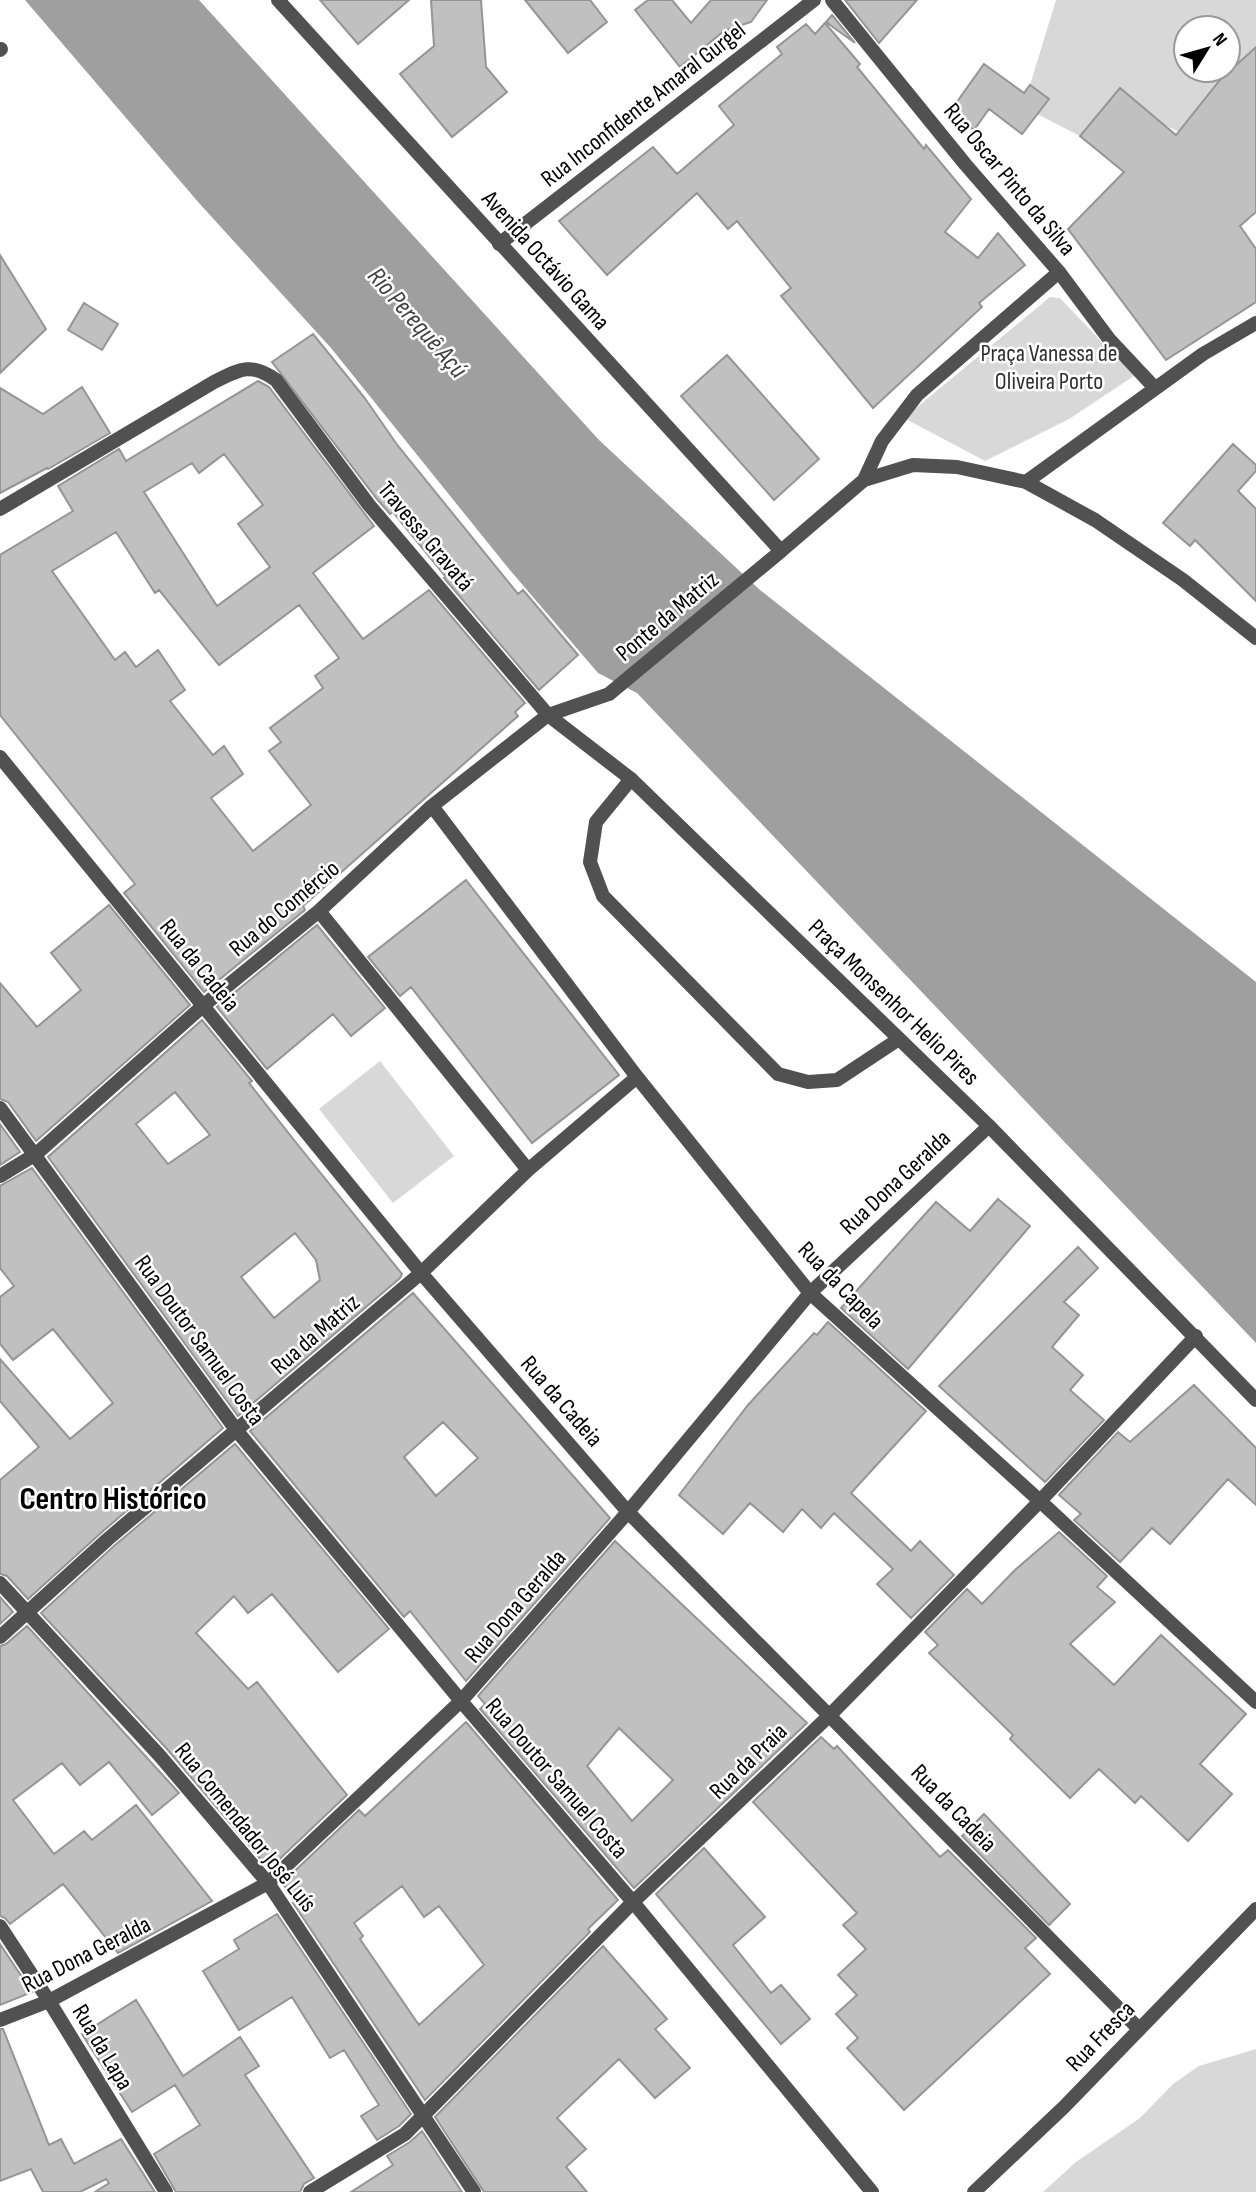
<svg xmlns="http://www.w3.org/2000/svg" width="1256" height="2192" font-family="'Sofia Sans Condensed',sans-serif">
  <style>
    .green { fill: #d8d8d8; fill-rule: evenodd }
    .water { fill: #9f9f9f }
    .building { fill: #c0c0c0; stroke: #959595; stroke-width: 2; fill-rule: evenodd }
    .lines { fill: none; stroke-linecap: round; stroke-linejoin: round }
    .service { stroke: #515151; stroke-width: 14 }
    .pedestrian { stroke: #515151; stroke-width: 14 }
    .minor { stroke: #515151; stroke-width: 14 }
    .tertiary { stroke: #515151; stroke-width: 14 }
    .labels { text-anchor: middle; stroke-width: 5; stroke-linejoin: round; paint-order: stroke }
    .street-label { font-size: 24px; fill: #000; stroke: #fff }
    .park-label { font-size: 24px; fill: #2f2f2f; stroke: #fff }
    .water-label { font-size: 26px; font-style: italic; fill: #404040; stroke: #fff }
    .district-label { font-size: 32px; font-weight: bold; fill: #000; stroke: #fff }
  </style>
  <rect width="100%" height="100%" fill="#fff"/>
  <path class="green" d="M1056,0H1256V52L1220,80L1179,132L1163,124L1120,89L1080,136L1037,114L1049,100L1030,85ZM1186,28H1228V70H1186Z
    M1050,297L1060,298L1134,376L1069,419L985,461L904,418Z
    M380,1061L454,1156L393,1203L319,1109Z
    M1256,2049V2192H1043L1076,2162L1140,2118L1173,2084L1199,2066Z"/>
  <path class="water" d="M25,0H199L599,440L760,590L1256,982V1343L637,693L598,673L509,569L331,348L199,203Z"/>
  <path class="building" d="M320,0H409L358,44Z
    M431,0H481L486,67L507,92L452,137L400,74L434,46Z
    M525,0H590L607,22L568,53Z
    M648,0H672L691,23L711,0H767L751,22L724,31L680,67L635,10Z
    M845,0H917L879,43Z
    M832,15L855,43L826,22Z
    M825,23L860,64L857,67L924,149L926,145L971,199L945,232L978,258L998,233L1025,265L979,303L982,307L873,408L781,296L791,288L737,221L728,229L697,193L607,275L559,221L653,147L677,174L734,125L719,106L782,54L777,47L806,24L815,34Z
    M1256,47V212L1240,226L1256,249V302L1166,360L1068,229L1124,172L1080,136L1120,88L1176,135L1220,80Z
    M984,64L1024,93L1030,85L1049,99L1022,134L989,109L974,130L954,115V106Z
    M0,255L46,329L0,373Z
    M84,303L118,324L102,350L68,330Z
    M313,334L364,397L398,446L518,594L523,590L578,655L539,690L444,578L446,577L393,512L390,514L377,499L272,362Z
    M727,355L819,459L774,500L681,396Z
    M258,381L269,387L374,526L313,573L363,639L429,590L525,703L515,712L518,716L303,906L305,910L204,992L124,893L135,884L0,715V555L73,511L58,486L119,449L126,461ZM224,454L263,505L238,524L270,567L217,606L144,492L192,463L199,473ZM116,532L155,593L159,590L219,665L299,605L339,658L315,676L323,688L270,728L281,742L269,751L311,805L253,851L211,798L243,774L224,746L213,755L170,701L185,690L158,650L136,667L125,652L115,660L52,571Z
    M82,387L110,433L48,469L47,468L0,493V388L43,414Z
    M1233,444L1256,465V471L1238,491L1256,509V601L1195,540L1190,546L1163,523Z
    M466,880L619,1075L532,1143L411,987L400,996L368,957Z
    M109,905L190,1005L36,1141L8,1102L0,1099V983L37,1027L81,990L51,953Z
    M317,925L385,1008L351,1036L333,1014L267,1069L217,1007Z
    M202,1020L252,1081L249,1083L298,1145L402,1274L400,1278L238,1416L48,1157ZM175,1092L210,1135L168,1164L136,1124ZM295,1233L316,1260L320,1280L274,1318L241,1277Z
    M0,1124L20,1152L0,1165Z
    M32,1168L223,1428L102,1532L28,1599L7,1576L0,1574V1480L39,1447L0,1401V1359L70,1439L113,1403L53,1329L13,1360L0,1344V1297L14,1286L0,1268V1186Z
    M998,1199L1030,1226L908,1369L841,1308L936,1202L970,1231Z
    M1078,1247L1098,1268L1064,1302L1079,1315L1052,1347L1083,1375L1070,1390L1104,1420L1045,1482L939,1386Z
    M413,1293L610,1518L466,1681L410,1611L404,1617L250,1431ZM443,1422L478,1458L436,1496L404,1457Z
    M828,1322L926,1411L851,1493L911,1551L920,1541L954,1575L911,1618L877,1584L893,1569L834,1513L821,1528L802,1509L783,1532L750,1503L723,1534L679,1495L748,1405L814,1333L817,1335Z
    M1194,1385L1256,1448V1505L1228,1479L1170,1544L1152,1528L1120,1562L1074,1520L1081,1514L1059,1495L1118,1432L1130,1442Z
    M235,1444L389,1629L338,1672L272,1594L248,1613L234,1596L196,1633L248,1689L257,1682L347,1795L269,1869L167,1749L41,1613L114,1546Z
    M1059,1532L1107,1576L1097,1587L1115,1602L1070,1644L1114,1685L1161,1635L1246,1714L1200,1764L1232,1794L1188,1841L1141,1796L1135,1803L1099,1769L1070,1798L1010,1739L1013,1735L929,1653L938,1645L925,1632L967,1589L982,1604L1015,1570Z
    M615,1541L807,1723L634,1888L480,1709L485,1704L478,1696ZM619,1728L673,1780L632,1821L587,1766Z
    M0,1597L13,1612L0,1624Z
    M27,1626L179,1793L152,1815L109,1762L80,1785L62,1763L13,1800L54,1854L84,1831L92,1840L136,1805L212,1901L118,1953L63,1884L10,1924L5,1918L0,1916V1646L6,1644Z
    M466,1722L618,1900L588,1929L590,1932L425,2100L293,1903L297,1901L282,1883L359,1810L365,1816ZM402,1886L424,1917L439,1906L484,1965L419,2025L360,1939L363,1936L354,1923Z
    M821,1737L834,1749L837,1746L940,1857L948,1850L1036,1938L1025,1948L1050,1974L904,2110L847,2048L858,2038L836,2014L857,1995L838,1975L866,1949L843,1925L857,1913L753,1802Z
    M984,1814L1070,1904L1049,1925L962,1836Z
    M704,1848L765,1917L733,1945L771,1993L781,1985L810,2019L781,2044L656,1894Z
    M277,1914L411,2114L399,2126L377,2140L361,2116L379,2105L344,2050L330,2058L292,1997L239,2030L203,1971L239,1949L234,1940Z
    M0,1944L32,1992L0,2005Z
    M603,1946L667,2019L655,2029L690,2068L655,2098L619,2059L557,2118L586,2149L566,2167L587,2192H484L435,2117Z
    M136,2000L183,2076L240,2037L259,2066L245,2075L314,2178L304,2184L300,2192H176L154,2154L200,2125L175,2085L132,2112L82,2034Z
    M0,2029H3L49,2145L61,2139L74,2164L121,2139L155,2192H95L109,2183L106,2179L80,2192H43L31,2169L0,2181Z
    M422,2131L462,2192H351L393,2165L387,2156L410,2142Z"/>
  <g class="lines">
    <path class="service" d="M0,50L1,49
      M631,779L596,822L590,862L603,896L778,1074L808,1082L837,1080L899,1039"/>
    <path class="pedestrian" d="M0,757L421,1273L628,1512L1139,2029
      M432,806L637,1077L810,1293L1040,1501L1256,1702
      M319,911L528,1170
      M0,1108L237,1431L461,1701L633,1902L872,2192
      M0,1176L36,1154L204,1005L319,911L432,806L548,715
      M0,1583L160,1756L268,1883L474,2192
      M0,1637L108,1539L421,1273L528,1170L637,1077
      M0,1926L49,2001L166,2192
      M0,2020L49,2001L268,1883L461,1701L628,1512L810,1293L989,1126
      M310,2192L405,2134L633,1902L830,1715L1040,1501L1196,1336"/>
    <path class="minor" d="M832,0L965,164L1059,272
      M499,244L814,0
      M0,509L214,382C240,369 251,362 276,380L369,505L548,715L631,779L759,903L989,1126L1256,1400
      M548,715L609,694L781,551
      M974,2192L1064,2107L1256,1909"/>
    <path class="tertiary" d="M278,0L781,551L864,480L882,441L917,395L1059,272L1109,339L1154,387
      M864,480L913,465L957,467L1026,482L1095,520L1183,580L1256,638
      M1026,482L1203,354L1256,323"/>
  </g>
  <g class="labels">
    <g class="street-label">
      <text transform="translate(643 104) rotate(-38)" y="8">Rua Inconfidente Amaral Gurgel</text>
      <text transform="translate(1010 179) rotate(50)" y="8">Rua Oscar Pinto da Silva</text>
      <text transform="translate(546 260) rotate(48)" y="8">Avenida Octávio Gama</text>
      <text transform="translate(426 536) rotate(50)" y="8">Travessa Gravatá</text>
      <text transform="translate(667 616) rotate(-40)" y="8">Ponte da Matriz</text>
      <text transform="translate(284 908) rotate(-40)" y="8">Rua do Comércio</text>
      <text transform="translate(200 965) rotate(51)" y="8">Rua da Cadeia</text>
      <text transform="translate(894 1002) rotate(44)" y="8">Praça Monsenhor Helio Pires</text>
      <text transform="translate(895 1182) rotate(-43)" y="8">Rua Dona Geralda</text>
      <text transform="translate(841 1285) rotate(46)" y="8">Rua da Capela</text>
      <text transform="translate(315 1334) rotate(-41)" y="8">Rua da Matriz</text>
      <text transform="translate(200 1340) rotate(54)" y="8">Rua Doutor Samuel Costa</text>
      <text transform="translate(562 1401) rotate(49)" y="8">Rua da Cadeia</text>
      <text transform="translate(515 1606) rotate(-49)" y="8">Rua Dona Geralda</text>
      <text transform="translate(748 1761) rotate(-44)" y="8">Rua da Praia</text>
      <text transform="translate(557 1778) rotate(49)" y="8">Rua Doutor Samuel Costa</text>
      <text transform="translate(954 1808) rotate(46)" y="8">Rua da Cadeia</text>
      <text transform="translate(246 1827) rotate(51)" y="8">Rua Comendador José Luís</text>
      <text transform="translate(86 1954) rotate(-27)" y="8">Rua Dona Geralda</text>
      <text transform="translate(1100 2036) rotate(-46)" y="8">Rua Fresca</text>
      <text transform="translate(103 2047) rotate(59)" y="8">Rua da Lapa</text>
    </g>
    <g class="park-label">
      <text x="1049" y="361">Praça Vanessa de<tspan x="1049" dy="28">Oliveira Porto</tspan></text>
    </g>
    <g class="water-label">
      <text transform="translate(418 322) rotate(49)" y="9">Rio Perequê Açú</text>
    </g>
    <g class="district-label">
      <text x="113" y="1509">Centro Histórico</text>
    </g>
  </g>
  <g transform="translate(1207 49) rotate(53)"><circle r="33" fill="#ffffff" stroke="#999999" stroke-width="2"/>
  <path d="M0-5L12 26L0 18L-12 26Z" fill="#000000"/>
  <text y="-10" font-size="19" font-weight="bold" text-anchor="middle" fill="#000000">N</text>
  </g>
</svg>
